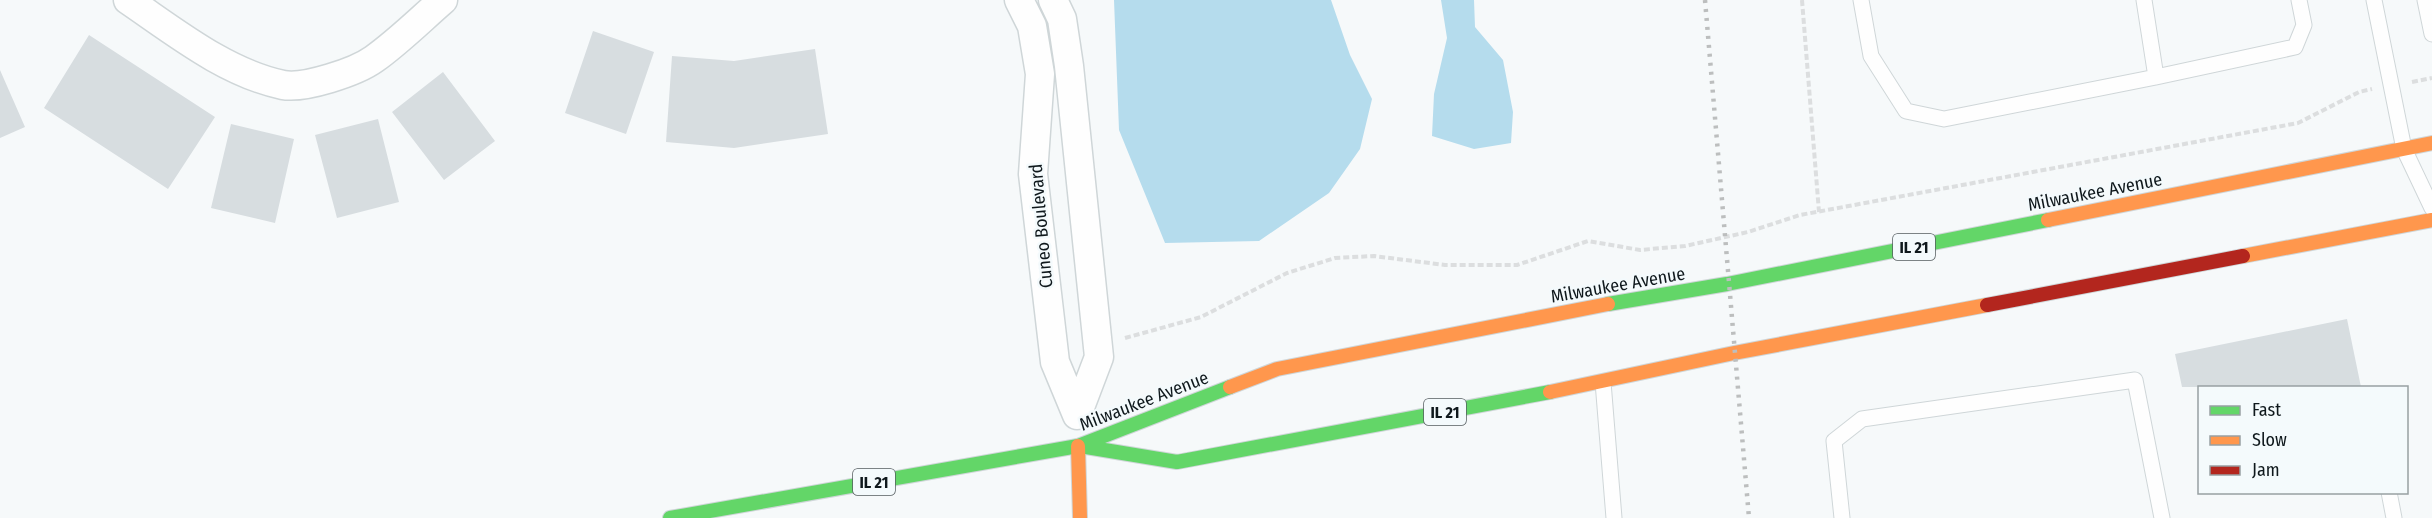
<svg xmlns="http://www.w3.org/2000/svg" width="2432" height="518" font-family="'Fira Sans Condensed',sans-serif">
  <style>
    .water { fill: #b5dced }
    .building { fill: #d7dde0 }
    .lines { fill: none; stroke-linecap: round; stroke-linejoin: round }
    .lane-casing { stroke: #cfd6d8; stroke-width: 17 }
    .street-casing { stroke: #cfd6d8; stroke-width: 31 }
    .fast-casing { stroke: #cfd6d8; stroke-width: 16 }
    .slow-casing { stroke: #cfd6d8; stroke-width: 16 }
    .jam-casing { stroke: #cfd6d8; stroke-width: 16 }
    .path { stroke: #dcdedf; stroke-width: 4; stroke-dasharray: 6 3; stroke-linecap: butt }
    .lane { stroke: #fefefe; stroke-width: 15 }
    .street { stroke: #fefefe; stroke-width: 28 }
    .fast { stroke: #63d668; stroke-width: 14 }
    .slow { stroke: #ff974d; stroke-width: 14 }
    .jam { stroke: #b3261e; stroke-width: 14 }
    .rail { stroke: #bcbebe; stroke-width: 4.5; stroke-dasharray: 3 6; stroke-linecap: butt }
    .labels { text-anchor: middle; stroke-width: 5; stroke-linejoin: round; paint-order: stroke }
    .shield { fill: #f4fafc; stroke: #545c5f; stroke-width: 1.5 }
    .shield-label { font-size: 16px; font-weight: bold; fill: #0f181c }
    .street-label { font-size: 18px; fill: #0f181c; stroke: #f4fafc }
  </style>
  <rect width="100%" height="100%" fill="#f6f9fa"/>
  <path class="water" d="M1114,0H1331L1350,55L1372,99L1360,149L1329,193L1259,241L1165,243L1119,130Z
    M1441,0H1474L1475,27L1503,60L1513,112L1511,143L1474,149L1432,136L1434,94L1447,38Z"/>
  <path class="building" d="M593,31L654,52L626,134L565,113Z
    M89,35L215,117L168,189L44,108Z
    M815,49L828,134L734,148L666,142L672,56L734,61Z
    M0,70L25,127L0,138Z
    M443,72L495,141L444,180L392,112Z
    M378,119L399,202L337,218L315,135Z
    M231,124L294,139L275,223L211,208Z
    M2347,319L2361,387H2182L2175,354Z"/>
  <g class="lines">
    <defs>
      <path id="lane" d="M1861,0L1871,56L1906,111L1944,119L2156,77L2144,0
        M2374,0L2404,149L2432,208
        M2425,0L2432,34
        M2156,77L2295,47L2304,25L2299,0
        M1603,382L1614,518
        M2389,492L2394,518
        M1842,518L1834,441L1862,419L2135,380L2162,518"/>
      <path id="street" d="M128,0C175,32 226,73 283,85C304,89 356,72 374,59C398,42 420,20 443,0
        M1019,0L1032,26L1040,74L1033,174L1055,362L1077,415L1099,357L1069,66L1062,19L1053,0"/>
      <path id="fast" d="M1608,304L1727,284L2048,220
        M1080,446L1177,462L1550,392
        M670,518L1078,446L1230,387"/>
      <path id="slow" d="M2048,220L2432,143
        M2243,256L2432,220
        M1230,387L1277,369L1608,304
        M1550,392L1734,353L1987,305
        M1078,446L1080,518"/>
      <path id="jam" d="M1987,305L2243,256"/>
    </defs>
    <use href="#lane" class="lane-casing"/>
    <use href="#street" class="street-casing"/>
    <use href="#fast" class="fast-casing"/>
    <use href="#slow" class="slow-casing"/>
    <use href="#jam" class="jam-casing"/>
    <path class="path" d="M1802,0L1819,212
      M2412,82L2432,78
      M1125,338L1201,317L1287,273L1335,258L1374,256L1445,265H1517L1588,241L1640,250L1685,246L1748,232L1800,215L2298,123L2359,92L2372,89"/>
    <use href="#lane" class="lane"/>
    <use href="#street" class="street"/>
    <use href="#fast" class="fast"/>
    <use href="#slow" class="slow"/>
    <use href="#jam" class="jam"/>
    <path class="rail" d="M1705,0L1749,518"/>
  </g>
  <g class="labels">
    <g class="shield">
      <rect x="1893" y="234" width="42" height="26" rx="4.5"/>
      <rect x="1424" y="399" width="42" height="26" rx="4.5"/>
      <rect x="853" y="469" width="42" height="26" rx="4.5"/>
    </g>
    <g class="shield-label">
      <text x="1914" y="253">IL 21</text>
      <text x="1445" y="418">IL 21</text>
      <text x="874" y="488">IL 21</text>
    </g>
    <g class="street-label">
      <text transform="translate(2095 192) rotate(-11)" y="6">Milwaukee Avenue</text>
      <text transform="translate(1041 226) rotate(-95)" y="6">Cuneo Boulevard</text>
      <text transform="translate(1618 285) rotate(-10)" y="6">Milwaukee Avenue</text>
      <text transform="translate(1144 401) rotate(-21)" y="6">Milwaukee Avenue</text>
    </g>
  </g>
  <rect x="2198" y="386" width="210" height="108" fill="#f4fafc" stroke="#98a0a2" stroke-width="1.5"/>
  <rect x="2210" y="406" width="30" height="9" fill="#63d668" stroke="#98a0a2" stroke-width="1.5"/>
  <text x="2252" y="416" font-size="18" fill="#0f181c">Fast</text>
  <rect x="2210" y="436" width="30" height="9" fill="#ff974d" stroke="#98a0a2" stroke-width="1.5"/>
  <text x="2252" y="446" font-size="18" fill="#0f181c">Slow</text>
  <rect x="2210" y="466" width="30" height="9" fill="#b3261e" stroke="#98a0a2" stroke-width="1.5"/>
  <text x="2252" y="476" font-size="18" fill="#0f181c">Jam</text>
</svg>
